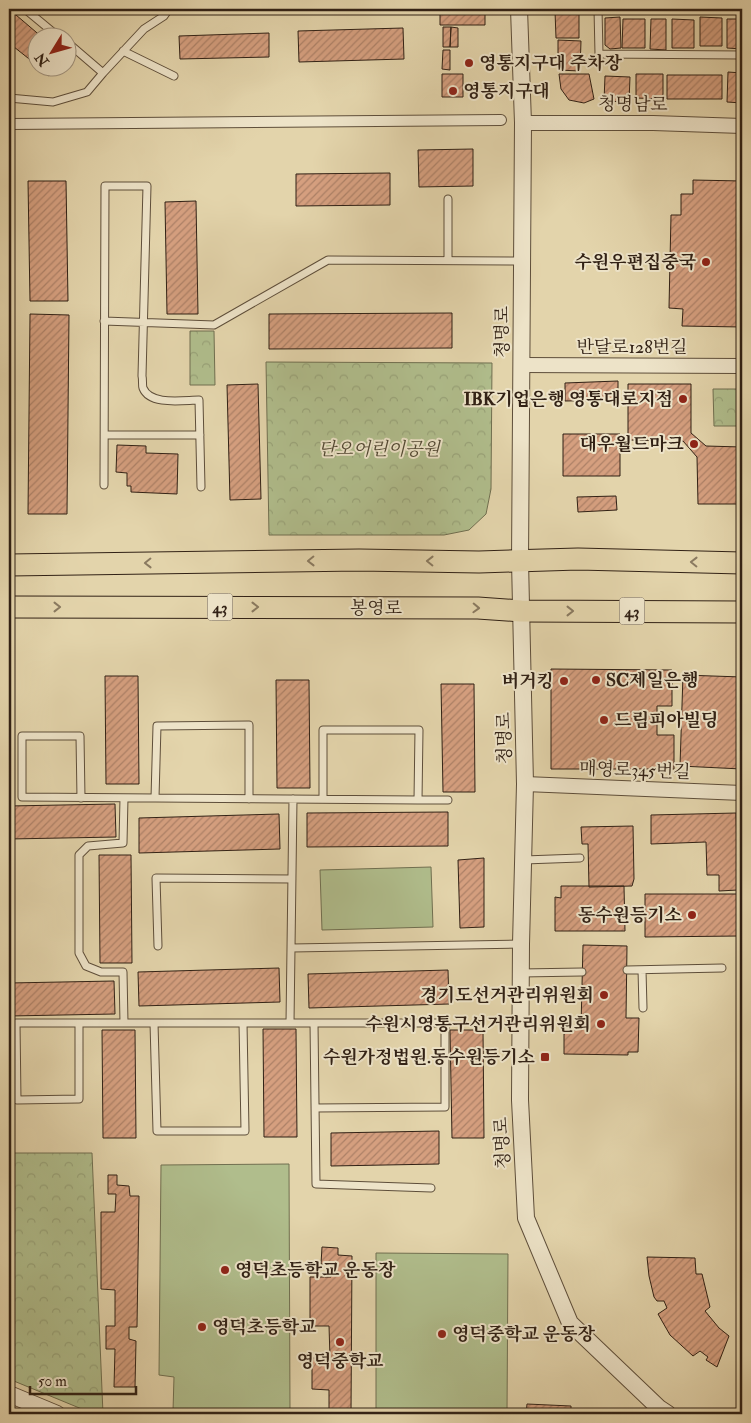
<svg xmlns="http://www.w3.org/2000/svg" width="751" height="1423" font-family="'IM FELL Double Pica','Noto Serif KR',serif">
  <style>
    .green { fill: #b0bd8c; stroke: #706f50 }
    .park { fill: url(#park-crowns); stroke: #706f50 }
    .building { fill: url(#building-hatch); stroke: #312115 }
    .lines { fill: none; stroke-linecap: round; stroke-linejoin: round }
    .service-casing { stroke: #5e4e3a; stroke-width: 9 }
    .pedestrian-casing { stroke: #5e4e3a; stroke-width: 12 }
    .minor-casing { stroke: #5e4e3a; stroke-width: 16 }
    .tertiary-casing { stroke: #5e4e3a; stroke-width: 18 }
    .primary-casing { stroke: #312115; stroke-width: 23 }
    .service { stroke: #ede3c8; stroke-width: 7 }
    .pedestrian { stroke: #ede3c8; stroke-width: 10 }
    .minor { stroke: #ede3c8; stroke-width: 14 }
    .tertiary { stroke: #ede3c8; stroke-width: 16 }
    .primary { stroke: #e3d4ab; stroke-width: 21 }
    .oneway { stroke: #8a7a60 }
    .poi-dot { fill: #8f2418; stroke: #ede3c8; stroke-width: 2 }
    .labels { text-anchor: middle; stroke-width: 4; stroke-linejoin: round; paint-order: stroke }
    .shield { fill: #ede3c8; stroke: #695b4b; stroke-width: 1 }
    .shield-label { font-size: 16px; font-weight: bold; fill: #312115 }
    .poi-label { font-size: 18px; font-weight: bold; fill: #312115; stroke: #ede3c8; text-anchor: end }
    .street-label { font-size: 18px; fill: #312115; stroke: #ede3c8 }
    .park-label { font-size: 18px; font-style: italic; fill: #514833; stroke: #ede3c8 }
  </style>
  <defs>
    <pattern id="park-crowns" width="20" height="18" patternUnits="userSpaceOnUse" patternTransform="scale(1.25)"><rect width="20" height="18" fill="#b0bd8c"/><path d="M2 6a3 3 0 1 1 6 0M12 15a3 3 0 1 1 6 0" fill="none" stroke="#98a278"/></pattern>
    <pattern id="building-hatch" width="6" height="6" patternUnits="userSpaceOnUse" patternTransform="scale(1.25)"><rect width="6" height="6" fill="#d59f7f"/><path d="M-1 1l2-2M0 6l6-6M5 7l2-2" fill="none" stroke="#ad8167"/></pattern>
  </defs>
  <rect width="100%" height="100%" fill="#e3d4ab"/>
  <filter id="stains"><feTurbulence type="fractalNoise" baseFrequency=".004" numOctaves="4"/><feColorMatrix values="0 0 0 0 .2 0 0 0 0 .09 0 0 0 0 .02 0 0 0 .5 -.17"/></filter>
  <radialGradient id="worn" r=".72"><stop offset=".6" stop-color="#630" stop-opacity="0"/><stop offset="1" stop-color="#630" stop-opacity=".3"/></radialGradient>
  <path class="green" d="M431,867L433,927L322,930L320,870Z
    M289,1164L290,1411H173L174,1377L159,1375L161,1165Z
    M376,1253L508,1254L507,1414H376Z"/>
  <path class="park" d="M190,331H214L215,385H190Z
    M266,362L492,363L491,489L486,514L469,530L444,535H269Z
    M713,389H742V426H714Z
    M9,1153H92L103,1414H94L9,1379Z"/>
  <path class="building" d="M9,9L43,38H38V66L9,43Z
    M440,9H485V25H440Z
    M647,9H668V10H647Z
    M671,9H693V10H671Z
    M701,9H723L722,12L701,11Z
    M727,9H742V11H727Z
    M579,10V38H556L555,11Z
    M620,17L621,48L610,49L605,45V18Z
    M700,17L722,18V46H700Z
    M623,19H645V48H622Z
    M651,19H666V50L650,49Z
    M672,19L694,20V48H672Z
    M727,19H742V49L727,48Z
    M443,27H451L450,47H443Z
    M451,27L458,28V47H450Z
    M403,28L404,59L299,62L298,31Z
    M269,33V57L180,59L179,36Z
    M558,40L581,41L580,71L558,70Z
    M443,50H450V70L442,69Z
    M39,68H56L49,76Z
    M728,72L742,73V103L727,102Z
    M442,74H463V97H442Z
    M559,74H589L594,99L584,103L569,100L561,89Z
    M636,74H663V99L636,98Z
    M667,75H722V99H667Z
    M605,76L630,77L629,102L604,101Z
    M473,149V186L419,187L418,150Z
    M390,173V205L296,206V174Z
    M693,180L742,181V327L682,326L683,309L669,308L671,215H681V194H693Z
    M28,181H66L68,301H30Z
    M196,201L198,314H167L165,202Z
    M452,313V348L269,349V314Z
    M30,314L69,315L67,514H28Z
    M618,381V400L565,401V383Z
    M258,384L261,499L230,500L227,385Z
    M628,384H691V433L706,446L742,447V504H698L697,457L683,441L628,440Z
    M563,434H620V476H563Z
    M117,445L146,446V453L178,454L177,494L131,492V486H127V473L116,472Z
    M616,496L617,510L578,512L577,497Z
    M551,669L672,670V706H657V735H674V769H551Z
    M683,675L742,677V769L680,766Z
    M105,676H138L139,784H106Z
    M276,680H309L310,788H277Z
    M441,684H474L475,792H443Z
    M115,804L116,837L9,839V806Z
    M448,812V846L307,847V813Z
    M736,813L738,890L719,891V875H707L706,842L651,844V815Z
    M279,814L280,849L139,853V818Z
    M633,826L634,879L632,886L589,887L588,844H582L581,827Z
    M99,855H131L132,963H100Z
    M484,858V927L460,928L458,860Z
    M561,886H624L625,931H555V897L561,898Z
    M645,894H738L739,936L645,937Z
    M583,945L627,946L626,1018H639L638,1052H628V1055L564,1054V1034L581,1027Z
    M279,968L280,1002L139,1006L138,972Z
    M448,970L449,1004L309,1008L308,974Z
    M114,981L115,1014L9,1016V983Z
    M263,1029H296L297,1137H264Z
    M102,1030H135L136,1138H103Z
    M450,1030H483L484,1138H452Z
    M439,1131V1164L331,1166V1133Z
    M108,1175H117V1185L129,1186L130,1196H139L137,1327H129V1339L136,1341L135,1387H114L115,1349H106V1326H115V1290L101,1289V1212H115L116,1194H108Z
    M322,1247L338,1248V1255L352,1256L351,1414H329V1390L312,1389V1358H330L329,1326H310V1277H331L330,1264H321Z
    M647,1257L695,1258L696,1274H702L710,1307L705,1311L719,1328L729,1336L717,1367L706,1360L708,1357L700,1351L693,1356L670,1335L658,1314L667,1308L664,1301H657L654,1297L649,1276Z
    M527,1404L571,1406V1414H526Z"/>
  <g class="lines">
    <defs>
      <path id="service" d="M25,9L60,38
        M598,9L599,54L742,55
        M68,43L103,73L144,29L164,16L169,9
        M123,51L174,76
        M9,98L53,102L87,92L103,73
        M448,199V259
        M104,321L214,325L328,260L521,261
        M105,435H200
        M104,485L105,186H147L142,376C143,380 142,385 143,388C150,406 184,400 199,400L201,487
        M81,798L80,736H22V797L418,800H448
        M124,798L123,843L88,846L79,855V953L86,966L101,972H123L124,1023
        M155,798L157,726L249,725V799
        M323,799V730H419L418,800
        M524,860L580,858
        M158,946L156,878L292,879
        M292,948L521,944
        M627,970L722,968
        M642,970L643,1008
        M521,973L582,972
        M79,1023V1099L17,1100L16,1023H445V1107L315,1108
        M154,1023L157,1131H245L243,1023
        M290,1023L293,799
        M314,1023L316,1184L431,1188"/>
      <path id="pedestrian" d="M9,124L501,120"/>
      <path id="minor" d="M523,123H653L742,126
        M522,365L742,366
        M525,784L742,793"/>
      <path id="tertiary" d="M519,9L523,123L520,561L525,784L521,944L520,1100L526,1218L570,1323L659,1408L668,1414
        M9,1394L57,1414"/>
      <path id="primary" d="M9,565L359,560L479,562L578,559L742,563
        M9,607L478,608L521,611L742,612"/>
    </defs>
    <use href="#service" class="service-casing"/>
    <use href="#pedestrian" class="pedestrian-casing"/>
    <use href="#minor" class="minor-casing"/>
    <use href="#tertiary" class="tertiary-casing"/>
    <use href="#primary" class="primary-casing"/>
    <use href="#service" class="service"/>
    <use href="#pedestrian" class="pedestrian"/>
    <use href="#minor" class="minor"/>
    <use href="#tertiary" class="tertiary"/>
    <use href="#primary" class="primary"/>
  </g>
  <defs><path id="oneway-chevron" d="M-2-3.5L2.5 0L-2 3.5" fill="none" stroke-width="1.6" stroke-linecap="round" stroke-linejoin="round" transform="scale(1.25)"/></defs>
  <g class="oneway">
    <use href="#oneway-chevron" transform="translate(311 561) rotate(179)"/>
    <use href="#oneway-chevron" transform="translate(430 561) rotate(-179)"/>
    <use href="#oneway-chevron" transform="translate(694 562) rotate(-179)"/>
    <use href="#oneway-chevron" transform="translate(148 563) rotate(179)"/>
    <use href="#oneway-chevron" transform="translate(57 607)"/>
    <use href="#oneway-chevron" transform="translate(255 607)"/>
    <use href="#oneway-chevron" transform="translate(476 608) rotate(2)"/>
    <use href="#oneway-chevron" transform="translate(570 611)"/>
  </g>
  <g class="poi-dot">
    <circle cx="469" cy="63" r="5"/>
    <circle cx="453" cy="91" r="5"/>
    <circle cx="706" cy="262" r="5"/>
    <circle cx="683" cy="399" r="5"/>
    <circle cx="694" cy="444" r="5"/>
    <circle cx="596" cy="680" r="5"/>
    <circle cx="564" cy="681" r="5"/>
    <circle cx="604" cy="720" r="5"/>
    <circle cx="692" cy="915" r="5"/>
    <circle cx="604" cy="995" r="5"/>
    <circle cx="601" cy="1024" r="5"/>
    <rect x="540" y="1052" width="10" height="10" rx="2.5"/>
    <circle cx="225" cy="1270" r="5"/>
    <circle cx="202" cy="1327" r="5"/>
    <circle cx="442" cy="1334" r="5"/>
    <circle cx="340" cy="1342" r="5"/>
  </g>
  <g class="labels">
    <g class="shield">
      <rect x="207.5" y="593.5" width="25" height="27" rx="4"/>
      <rect x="619.5" y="597.5" width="25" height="27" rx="4"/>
    </g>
    <g class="shield-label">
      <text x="220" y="613">43</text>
      <text x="632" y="617">43</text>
    </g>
    <g class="poi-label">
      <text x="479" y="69" text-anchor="start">영통지구대 주차장</text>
      <text x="463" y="97" text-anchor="start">영통지구대</text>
      <text x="696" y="268">수원우편집중국</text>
      <text x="673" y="405">IBK기업은행 영통대로지점</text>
      <text x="684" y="450">대우월드마크</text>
      <text x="606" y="686" text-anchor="start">SC제일은행</text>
      <text x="554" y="687">버거킹</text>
      <text x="614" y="726" text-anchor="start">드림피아빌딩</text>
      <text x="682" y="921">동수원등기소</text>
      <text x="594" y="1001">경기도선거관리위원회</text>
      <text x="591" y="1030">수원시영통구선거관리위원회</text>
      <text x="535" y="1063">수원가정법원.동수원등기소</text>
      <text x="235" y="1276" text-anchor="start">영덕초등학교 운동장</text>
      <text x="212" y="1333" text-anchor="start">영덕초등학교</text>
      <text x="452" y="1340" text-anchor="start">영덕중학교 운동장</text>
      <text x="340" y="1367" text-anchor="middle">영덕중학교</text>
    </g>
    <g class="street-label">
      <text transform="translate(633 104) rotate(1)" y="6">청명남로</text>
      <text transform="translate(502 332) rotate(-90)" y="6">청명로</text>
      <text x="632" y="353">반달로128번길</text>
      <text x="376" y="614">봉영로</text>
      <text transform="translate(504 738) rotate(-91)" y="6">청명로</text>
      <text transform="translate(635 770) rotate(2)" y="6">매영로345번길</text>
      <text transform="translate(502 1143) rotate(-93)" y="6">청명로</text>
    </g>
    <g class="park-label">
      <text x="379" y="455">단오어린이공원</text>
    </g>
  </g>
  <rect width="751" height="1423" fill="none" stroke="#e3d4ab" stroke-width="30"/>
  <rect x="10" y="10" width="731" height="1403" fill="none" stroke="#312115" stroke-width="2.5"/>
  <rect x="15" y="15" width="721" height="1393" fill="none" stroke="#312115"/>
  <g transform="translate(52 52) rotate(233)"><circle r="24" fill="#ede3c8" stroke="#a29580"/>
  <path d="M0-4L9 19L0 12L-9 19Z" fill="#8f2418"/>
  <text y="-8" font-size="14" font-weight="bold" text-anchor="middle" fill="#312115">N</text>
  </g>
  <path d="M30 1386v8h106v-8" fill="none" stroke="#312115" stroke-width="2.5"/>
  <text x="38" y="1386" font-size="15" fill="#312115" stroke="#ede3c8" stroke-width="4" paint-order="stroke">50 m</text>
  <rect width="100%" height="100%" filter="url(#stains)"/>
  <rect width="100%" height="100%" fill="url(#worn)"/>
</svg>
